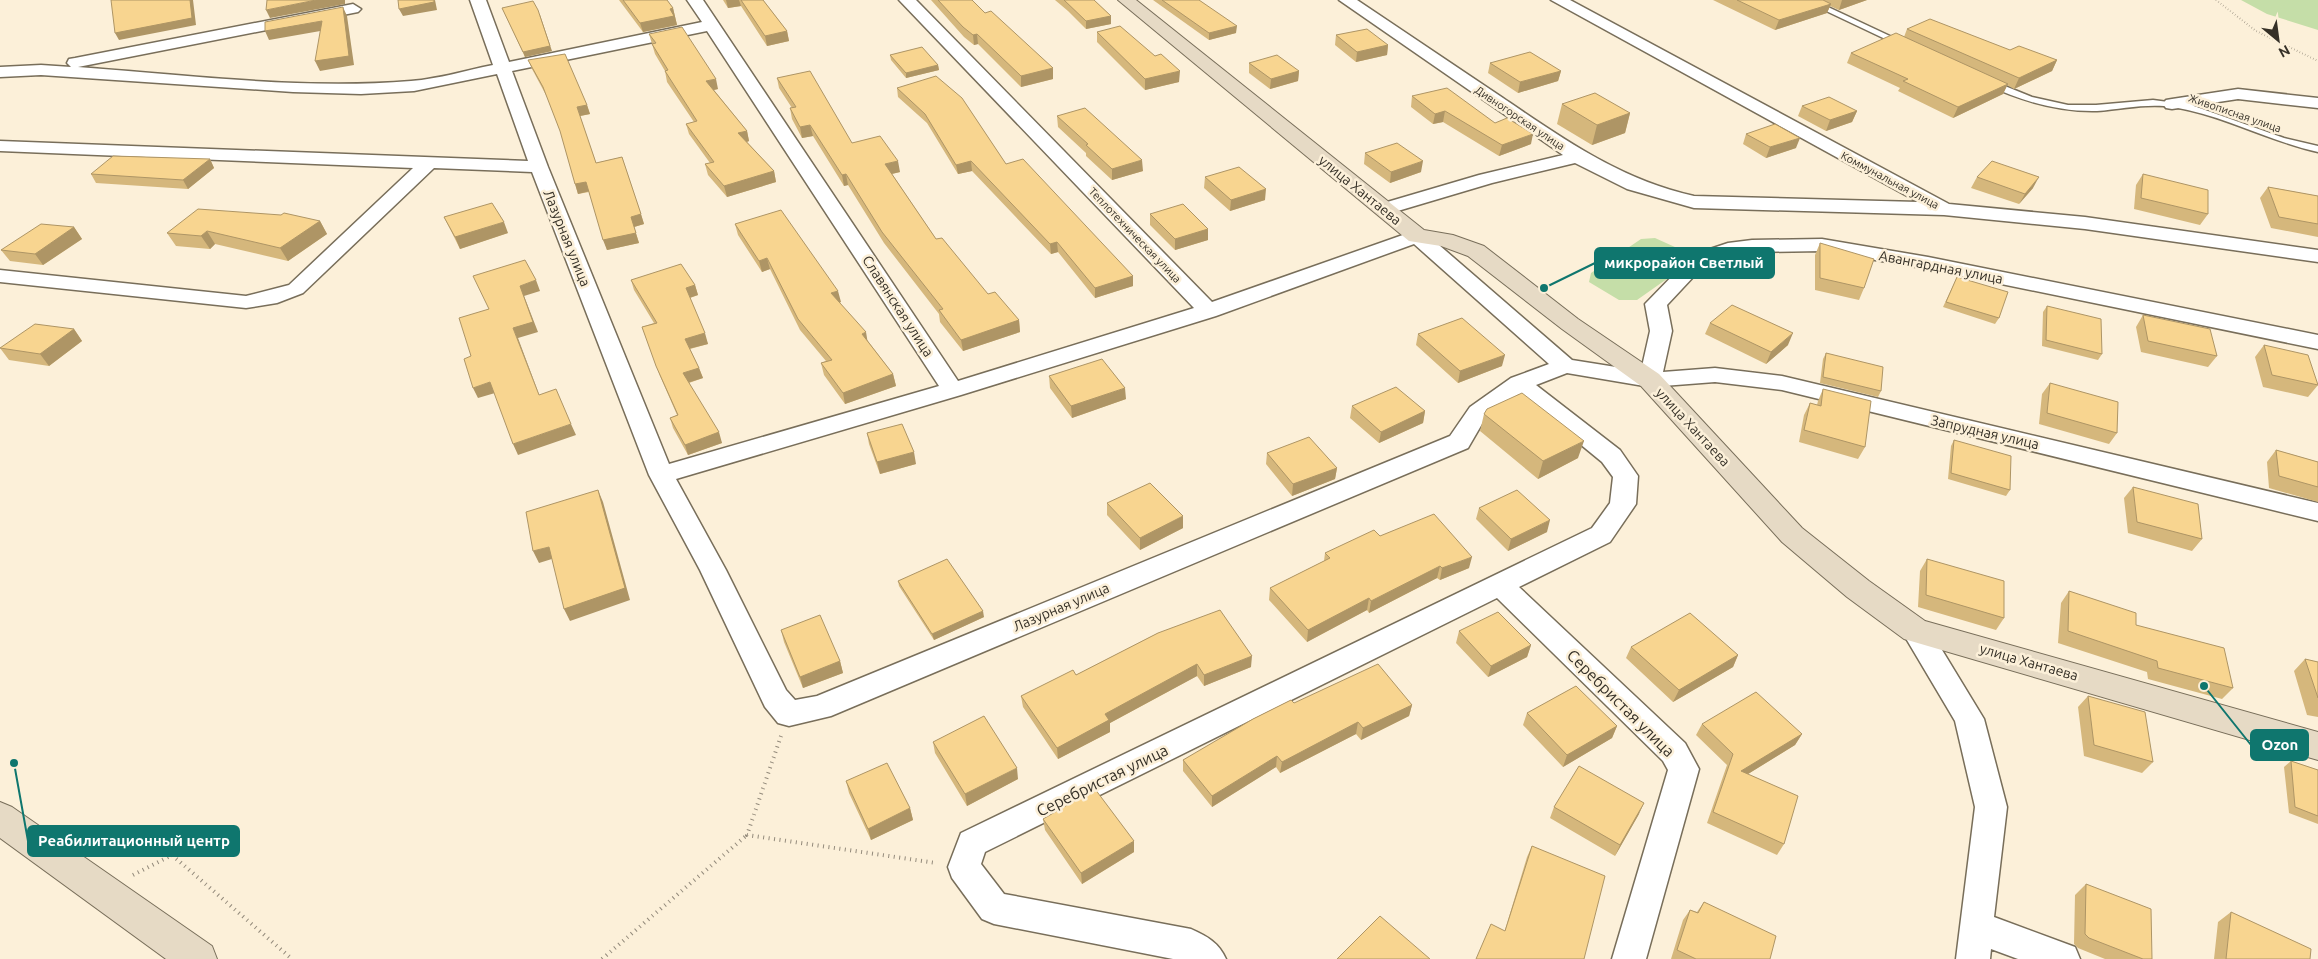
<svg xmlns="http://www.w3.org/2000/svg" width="2318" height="959" font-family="Ubuntu,sans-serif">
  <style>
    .green { fill: #c5dea8 }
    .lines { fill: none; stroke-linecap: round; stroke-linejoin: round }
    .lane-casing { stroke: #786e5a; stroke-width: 3 }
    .street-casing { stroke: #786e5a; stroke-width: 3 }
    .secondary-casing { stroke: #786e5a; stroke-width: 2 }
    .path-far1 { stroke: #938a7b; stroke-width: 2; stroke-dasharray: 0.5 2.5; stroke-linecap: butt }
    .path { stroke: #938a7b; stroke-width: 4; stroke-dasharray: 1 4.5; stroke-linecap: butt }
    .lane { fill: #fff; fill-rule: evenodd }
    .street { fill: #fff; fill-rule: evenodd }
    .secondary { fill: #e6dac5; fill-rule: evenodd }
    .wall { fill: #d5b77c }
    .shaded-wall { fill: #ae9565 }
    .building { fill: #f8d590; stroke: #ae9565 }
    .labels { text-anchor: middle; stroke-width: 5; stroke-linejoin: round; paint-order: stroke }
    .far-street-label { font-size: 11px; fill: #353027; stroke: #fcf0d9 }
    .street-label { font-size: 14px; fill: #353027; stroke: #fcf0d9 }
    .near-street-label { font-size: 16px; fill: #353027; stroke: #fcf0d9 }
    .leader { fill: none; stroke: #0f766e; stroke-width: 2 }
    .callout-dot { fill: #0f766e; stroke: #fcf0d9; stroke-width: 2 }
    .callout { fill: #0f766e; stroke: #0f766e; stroke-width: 2 }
    .callout-label { font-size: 15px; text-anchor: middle; font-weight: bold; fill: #fff }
  </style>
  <rect width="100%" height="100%" fill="#fcf0d9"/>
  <path class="green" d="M2241,0H2318V30L2267,14Z
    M1655,238L1686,252L1691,262L1637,300H1619L1589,282L1591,273L1641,239Z"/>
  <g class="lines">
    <defs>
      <path id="lane" d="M1803,0H1813L1907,44L1900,46Z
        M1990,80L2032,97L2068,105H2096L2153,100L2191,105L2284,138L2318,146V152C2268,141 2223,115 2173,107C2148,103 2122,109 2097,111C2058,112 2022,101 1987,85L1986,83Z"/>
      <path id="street" d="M470,0H486L509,62L702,22L687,0H703L958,381L1194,308L899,0H916L1212,302L1417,230L1424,232L1572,360L1641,371L1650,331L1645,304L1682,266L1701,252L1728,243L1752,240L1822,239L1928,257L2318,335V349L1928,269L1822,251L1752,252L1731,255L1715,260L1696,274L1667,305L1672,331L1663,372L1715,368L1782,376L2318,503V521L1782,390L1715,382L1650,387L1567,373L1536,385L1620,450L1638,476L1636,504L1610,542L1519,587L1685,743L1699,769L1646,959H1612L1668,770L1663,761L1497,598L985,852L981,864L1004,894L1191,929C1207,936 1219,943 1226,959H1173L994,924L982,919L952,878L948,867L961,833L1592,528L1610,503L1613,477L1602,462L1519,394L1486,417L1468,448L831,716L789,726L778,723L765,707L700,570L649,475L532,172L434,168L303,293L277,303L246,308L0,282V270L246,296L289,285L413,168L0,151V141L528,161L497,74L414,91L361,94L293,92L41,75L0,77V67L41,65L71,67L67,63L69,59L75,58L353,4L361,9L358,12L78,67C188,75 301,90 411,81C439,79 467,70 493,65ZM707,31L939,386L669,464L548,167L512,71ZM1414,244L1549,364L1511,378L1470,407L1450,436L817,696L795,700L786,690L726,570L676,479L961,395L1216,316Z
        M1339,0H1357C1406,33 1454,65 1503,98C1563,139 1621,180 1694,196L1918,202L1551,0H1570L1949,204L2085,217L2318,250V262L2085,229L1944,215L1694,208L1627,189L1575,163L1492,183L1391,213H1377L1374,209L1377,205L1479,175L1563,155Z
        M2238,89L2318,98V108L2238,99L2172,109L2166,108L2163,104L2166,100L2172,99Z
        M1915,619L1925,622L1984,719L2007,807L1994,917L2075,947L2080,959H2018L1991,949L1990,959H1956L1975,807L1955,721L1901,630L1905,622Z"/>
      <path id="secondary" d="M1118,0H1136L1424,230L1453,235L1484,246L1578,319L1659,374L1802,528L1869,581L1925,621L2318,732V760L1904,639L1847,597L1782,542L1641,386L1562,329L1468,256L1441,246L1409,241Z
        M0,802L12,807L212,946L217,959H166L0,838Z"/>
    </defs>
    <use href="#lane" class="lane-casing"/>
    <use href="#street" class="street-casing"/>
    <use href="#secondary" class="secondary-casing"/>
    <path class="path-far1" d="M2216,0L2256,31L2318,61"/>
    <path class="path" d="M781,736L747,835L936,863
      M133,875L172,855L292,959
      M602,959L747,835"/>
    <use href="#lane" class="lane"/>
    <use href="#street" class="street"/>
    <use href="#secondary" class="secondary"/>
  </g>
  <path class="wall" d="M619,0H667L673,8L677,25L643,32Z
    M723,0H763L787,31L789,41L767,46L741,6L728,8Z
    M931,0H972L1053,79L1021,87L978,44L974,45L964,37Z
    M1055,0H1094L1111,16V24L1086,29L1068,11Z
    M1153,0H1199L1236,33L1209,40Z
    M1713,0H1867L1839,10L1830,6L1827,13L1775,30Z
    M502,8L552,51L525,57Z
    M1907,29L2010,50L2057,60L2052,71L2014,89L2007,85L2003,94L1953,118L1898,91L1900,88L1847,63L1851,53L1904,37Z
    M1097,32L1179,82L1145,90L1097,42Z
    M649,34L718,89L714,90L747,131L749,141L747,142L774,171L776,182L727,197L708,175L705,164L710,163L689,134L686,124L694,122L667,82L665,71L655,54Z
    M1336,35L1388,45L1387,55L1356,62L1335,45Z
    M890,55L938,65L939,70L906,78L891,60Z
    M528,60L587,105L590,114L580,116L596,163L622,157L644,224L634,227L639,243L607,250L589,192L578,194L561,133L547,97L532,69Z
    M1249,63L1299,71L1298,81L1270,89L1249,73Z
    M1490,63L1561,71L1558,81L1518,93L1488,73Z
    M777,78L852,143L900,172L892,174L936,239L988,294L1019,320L1020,332L963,351L940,322L939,314L884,243L848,185L844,186L813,136L802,138L792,119L790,108H792L779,88Z
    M897,88L1006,164L1133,276V286L1095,298L1058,252L1051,254L972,171L958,174L927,123L898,97Z
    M1412,96L1495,123L1531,144L1499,156L1443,122L1433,124L1411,107Z
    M1562,104L1630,113L1625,133L1592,145L1557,124Z
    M1802,106L1857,111L1852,122L1826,131L1798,116Z
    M1057,116L1143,171L1112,180L1086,156V153L1058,127Z
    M1746,134L1796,148L1766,158L1743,144Z
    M1365,153L1421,172L1390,183L1364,164Z
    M210,159L214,168L188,189L96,183L91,174Z
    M2143,174L2208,214L2200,225L2134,209L2136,185Z
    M1205,177L1265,200L1230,211L1204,188Z
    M1977,177L2033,188L2019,204L1971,188Z
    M2268,187L2318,196V237L2271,228L2260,198Z
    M1150,214L1208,229V240L1175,250L1150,225Z
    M444,217L508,233L460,249Z
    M320,221L327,234L288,261L215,244L210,249L176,246L167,233Z
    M735,224L841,302L839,303L893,374L896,386L845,404L824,375L821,363L826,361L800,330L770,269L762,272L738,235Z
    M74,227L82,239L43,265L10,261L1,250Z
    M1820,243L1864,288L1859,300L1815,290V255Z
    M1957,277L1999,318L1995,324L1943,307Z
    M631,280L695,285L698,295L690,298L708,344L690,349L699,368L703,378L689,383L722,443L688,455L673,428L670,418L677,415L660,376L642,327L654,323L634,290Z
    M2047,306L2102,354L2098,360L2042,346L2043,312Z
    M2143,315L2217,356L2208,367L2141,352L2136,327Z
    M1710,323L1788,345L1766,364L1705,334Z
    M74,329L82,341L49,366L9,360L0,348Z
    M1418,334L1502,366L1458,383L1416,345Z
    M2264,345L2318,385L2308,397L2263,387L2255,357Z
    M1826,353L1881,391L1878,397L1820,383L1823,359Z
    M1049,376L1126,399L1072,418L1050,388Z
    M2050,383L2117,433L2109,444L2039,424L2042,394Z
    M1823,389L1865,447L1858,459L1799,442L1804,415L1810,403L1817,405L1818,401Z
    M1352,406L1425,411L1423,423L1379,443L1350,418Z
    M1484,414L1578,458L1538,479L1480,431Z
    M867,433L916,464L880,474L869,444Z
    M1954,440L2010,490L2006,496L1948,479L1951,446Z
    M2276,450L2318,462V502L2269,488L2267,462Z
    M1267,453L1337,468L1335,479L1292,496L1266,464Z
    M2133,487L2202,539L2192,551L2128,533L2124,498Z
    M1107,503L1183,528L1140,550L1107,515Z
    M1479,508L1547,532L1508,551L1476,519Z
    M1380,536L1469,568L1440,580L1437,578L1369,613L1367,610L1307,642L1269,600L1270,588L1324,561L1325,553Z
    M1927,559L2004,618L1996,630L1918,607L1920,571Z
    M898,581L984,617L934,640L899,586Z
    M2069,591L2136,625L2233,688L2222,699L2148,679L2147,672L2058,643L2061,603Z
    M781,630L840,661L843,673L803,688L784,642Z
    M1459,631L1531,645L1527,657L1488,677L1456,643Z
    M1158,633L1251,667L1204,686L1197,676L1110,723V732L1058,759L1023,707L1021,696L1076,675Z
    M1631,647L1738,655L1733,667L1673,702L1626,658Z
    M2305,659L2318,662V717L2307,715L2294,671Z
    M2088,696L2153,762L2142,773L2084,756L2078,707Z
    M1294,703L1412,705L1409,716L1361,740L1356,734L1280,773L1276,767L1212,807L1183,771V760Z
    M1527,713L1617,726L1612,738L1563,767L1523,725Z
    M1702,724L1802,734L1795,745L1748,774L1784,844L1777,855L1707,823L1727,765L1696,735Z
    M933,742L1018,779L967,806L935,753Z
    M2291,761L2318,770V824L2289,813L2284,767Z
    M846,781L910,808L913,820L871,840L849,793Z
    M1554,807L1639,814L1615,856L1550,818Z
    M1043,819L1134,852L1082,884L1045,830Z
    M1532,846L1584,959L1505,930L1527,857Z
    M2086,884L2152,959H2105L2078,948L2074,944L2075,895Z
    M1704,902L1770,959H1671L1683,920L1690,910L1697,912Z
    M2231,912L2310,959H2214L2218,922Z"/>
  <path class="shaded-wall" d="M190,0H193L196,25L119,40L115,33Z
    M316,0H345V4L270,18L266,10Z
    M435,0L437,10L403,16L399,9Z
    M726,0H739L741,6L728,8Z
    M1842,0H1867L1839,10Z
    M1831,4L1827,13L1775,30L1779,20Z
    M343,7L347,16L354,65L320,71L315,61Z
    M673,8L677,25L643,32L640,23L670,9Z
    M540,15L552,51L525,57L523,52Z
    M1111,16V24L1086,29V21Z
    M322,21L326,30L269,40L265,31Z
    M1237,26L1236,33L1209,40V33Z
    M787,31L789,41L767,46L765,36Z
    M977,34L978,44L974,45L973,35Z
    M1388,45L1387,55L1356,62L1357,52Z
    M2057,60L2052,71L2014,89L2019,78Z
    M938,65L939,70L906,78V73Z
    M1053,68V79L1021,87V76Z
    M1180,71L1179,82L1145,90V79Z
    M1299,71L1298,81L1270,89L1271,79Z
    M1561,71L1558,81L1518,93L1520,82Z
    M716,79L718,89L709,91L706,81Z
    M2008,84L2003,94L1953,118L1958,107Z
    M587,105L590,114L580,116L577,107Z
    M1445,111L1443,122L1433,124L1435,114Z
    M1857,111L1852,122L1826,131L1830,120Z
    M1630,113L1625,133L1592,145L1597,125Z
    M810,125L813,136L802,138L800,127Z
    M747,131L749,141L741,144L738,133Z
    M1533,134L1531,144L1499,156L1502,145Z
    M1800,138L1796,148L1766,158L1770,147Z
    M210,159L214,168L188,189L183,180Z
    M1142,160L1143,171L1112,180V169Z
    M898,161L900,172L887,175L885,164Z
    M971,161L972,171L958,174L956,165Z
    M1423,161L1421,172L1390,183L1391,172Z
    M774,171L776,182L727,197L724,186Z
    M846,174L848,185L844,186L842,175Z
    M2039,177L2033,188L2019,204L2025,194Z
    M586,182L590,191L578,194L575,184Z
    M1266,189L1265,200L1230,211L1231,200Z
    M641,214L644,224L634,227L639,243L607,250L603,240L631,217Z
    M320,221L327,234L288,261L280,248Z
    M504,222L508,233L460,249L455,237Z
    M74,227L82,239L43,265L35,254Z
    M1208,229V240L1175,250V239Z
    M207,231L215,244L210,249L201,236Z
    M1057,242L1058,252L1051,254L1050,244Z
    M767,258L770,269L762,272L759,261Z
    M1133,276V286L1095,298V288Z
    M536,280L540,291L524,296L538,332L518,338L543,405L513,328L520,286Z
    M695,285L698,295L689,298L686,288Z
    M838,291L841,302L833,304L831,293Z
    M1019,320L1020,332L963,351L961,340Z
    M74,329L82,341L49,366L40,354Z
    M866,332L868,344L862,334Z
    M705,333L708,344L688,349L685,339Z
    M1793,333L1788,345L1766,364L1771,352Z
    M1505,355L1502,366L1458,383L1460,371Z
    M699,368L703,378L687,383L683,373Z
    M893,374L896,386L845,404L843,393Z
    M490,382L495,393L478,398L473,388Z
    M1125,388L1126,399L1072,418L1071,406Z
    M1425,411L1423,423L1379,443L1381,432Z
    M571,424L576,435L518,455L513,444Z
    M719,432L722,443L688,455L685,445Z
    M1584,441L1578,458L1538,479L1543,461Z
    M914,452L916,464L880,474L877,462Z
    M1337,468L1335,479L1292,496L1293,484Z
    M598,490L603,502L630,600L570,621L564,609Z
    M1183,516V528L1140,550V538Z
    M1550,520L1547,532L1508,551L1511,539Z
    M549,547L555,558L539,563L533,551Z
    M1472,557L1469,568L1440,580L1442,568Z
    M1440,566L1437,578L1369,613L1371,601Z
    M1369,598L1367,610L1307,642L1308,630Z
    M983,611L984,617L934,640L932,634Z
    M1531,645L1527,657L1488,677L1491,666Z
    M1738,655L1733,667L1673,702L1679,690Z
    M1252,656L1251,667L1204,686V675Z
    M840,661L843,673L803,688L800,677Z
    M1197,664V676L1110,723V732L1058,759L1057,748L1105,714Z
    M1412,705L1409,716L1361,740L1363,728Z
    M1358,722L1356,734L1280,773L1282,762Z
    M1617,726L1612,738L1563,767L1567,755Z
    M1802,734L1795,745L1735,782L1741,771Z
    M1277,756L1276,767L1212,807V796Z
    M1017,768L1018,779L967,806L965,794Z
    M1644,803L1639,814L1615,856L1620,845Z
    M910,808L913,820L871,840L868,829Z
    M1134,841V852L1082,884L1081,873Z"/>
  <path class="building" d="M111,0H190L192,18L115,33Z
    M267,0H316L266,10Z
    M398,0H434V2L399,9Z
    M623,0H667L673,8L670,9L674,16L640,23Z
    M741,0H763L787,31L765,36Z
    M938,0H972L985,13L991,11L1053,68L1021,76L977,34L973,35L963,27Z
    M1064,0H1094L1111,16L1086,21Z
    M1162,0H1199L1237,26L1209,33Z
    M1737,0H1823L1831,4L1779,20Z
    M533,1L538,10L550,46L523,52L502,8Z
    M343,7L349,56L315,61L322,21L265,31V22Z
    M1930,19L2010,50L2019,46L2057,60L2019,78L1907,29Z
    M1120,26L1155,56L1161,54L1180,71L1145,79L1097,32Z
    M682,27L716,79L706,81L747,131L738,133L774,171L724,186L705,164L714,162L686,124L697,121L665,71L668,70L652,44L656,43L649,34Z
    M1367,29L1388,45L1357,52L1336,35Z
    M1896,33L2008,84L1958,107L1903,81L1908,79L1851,53Z
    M922,47L938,65L906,73L890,55Z
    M1530,52L1561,71L1520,82L1490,63Z
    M565,54L587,105L577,107L596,163L622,157L641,214L631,217L636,233L603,240L586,182L575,184L560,131L543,87L528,60Z
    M1277,55L1299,71L1271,79L1249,63Z
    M810,71L852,143L880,136L898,161L885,164L936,239L942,238L988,294L995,292L1019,320L961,340L939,310L943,309L882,232L846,174L842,175L810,125L800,127L790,108L796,107L777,78Z
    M936,76L962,98L1006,164L1023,159L1133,276L1095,288L1057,242L1050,244L971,161L956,165L925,114L897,88Z
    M1447,88L1495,123L1507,118L1533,134L1502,145L1445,111L1435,114L1412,96Z
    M1595,93L1630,113L1597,125L1562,104Z
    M1829,97L1857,111L1830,120L1802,106Z
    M1085,108L1142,160L1112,169L1086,145L1088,144L1057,116Z
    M1775,124L1800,138L1770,147L1746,134Z
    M1397,143L1423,161L1391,172L1365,153Z
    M113,156L210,159L183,180L91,174Z
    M1992,161L2039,177L2025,194L1977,177Z
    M1239,167L1266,189L1231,200L1205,177Z
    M2143,174L2208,190V214L2141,198Z
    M2268,187L2318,196V224L2279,217Z
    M492,203L504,222L455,237L444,217Z
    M1183,204L1208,229L1175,239L1150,214Z
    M198,209L281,215L284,213L320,221L280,248L207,231L201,236L167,233Z
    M781,210L838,291L831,293L866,332L862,334L893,374L843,393L821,363L832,360L798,319L767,258L759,261L735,224Z
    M41,224L74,227L35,254L1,250Z
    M1820,243L1874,259L1864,288L1820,278Z
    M525,260L536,280L520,286L533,322L513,328L539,395L556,389L571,424L513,444L490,382L473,388L464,359L471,356L459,318L489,309L473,276Z
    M681,264L695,285L686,288L705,333L685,339L699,368L683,373L719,432L685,445L670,418L678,415L656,366L642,327L657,323L631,280Z
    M1957,277L2008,292L1999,318L1946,302Z
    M1732,305L1793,333L1771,352L1710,323Z
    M2047,306L2101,319L2102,354L2046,340Z
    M2143,315L2210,329L2217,356L2148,341Z
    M1462,318L1505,355L1460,371L1418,334Z
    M35,324L74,329L40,354L0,348Z
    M2264,345L2308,355L2318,385L2272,375Z
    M1826,353L1883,367L1881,391L1823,377Z
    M1102,359L1125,388L1071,406L1049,376Z
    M2050,383L2118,402L2117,433L2047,413Z
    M1396,387L1425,411L1381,432L1352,406Z
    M1823,389L1871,401L1865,447L1804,430L1810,403L1821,406Z
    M1522,393L1584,441L1543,461L1484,414L1487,409Z
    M902,424L914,452L877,462L867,433Z
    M1309,437L1337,468L1293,484L1267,453Z
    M1954,440L2011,456L2010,490L1951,473Z
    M2276,450L2318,462V487L2279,476Z
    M1150,483L1183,516L1140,538L1107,503Z
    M2133,487L2198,504L2202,539L2137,522Z
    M598,490L625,588L564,609L549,547L533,551L526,512Z
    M1517,490L1550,520L1511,539L1479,508Z
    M1434,514L1472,557L1442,568L1440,566L1371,601L1369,598L1308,630L1270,588L1330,558L1325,553L1374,530L1380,536Z
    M947,559L983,611L932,634L898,581Z
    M1927,559L2004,581V618L1926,595Z
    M2069,591L2136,613V625L2224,648L2233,688L2158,668L2157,661L2068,631Z
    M1220,610L1252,656L1204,675L1197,664L1105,714L1109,720L1057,748L1021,696L1073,670L1076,675L1158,633Z
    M1498,612L1531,645L1491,666L1459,631Z
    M1690,613L1738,655L1679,690L1631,647Z
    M820,615L840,661L800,677L781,630Z
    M2305,659L2318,662V698Z
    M1378,664L1412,705L1363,728L1358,722L1282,762L1277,756L1212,796L1183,760L1253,719L1291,700L1294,703Z
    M1576,686L1617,726L1567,755L1527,713Z
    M1756,692L1802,734L1741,771L1798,796L1784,844L1713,812L1733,754L1702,724Z
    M2088,696L2145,712L2153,762L2094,745Z
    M984,716L1017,768L965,794L933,742Z
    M2291,761L2318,770V816L2295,807Z
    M887,763L910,808L868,829L846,781Z
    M1579,766L1644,803L1620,845L1554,807Z
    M1095,789L1134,841L1081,873L1043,819Z
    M1532,846L1605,876L1584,959H1476L1491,924L1505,931Z
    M2086,884L2151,909L2152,959H2143L2089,938L2085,934Z
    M1704,902L1776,936L1770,959H1696L1677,950L1690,910L1698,913Z
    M2231,912L2311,949L2310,959H2226Z
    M1380,916L1430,959H1337Z"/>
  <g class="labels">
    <g class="far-street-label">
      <text transform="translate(2235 113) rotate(19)" y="4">Живописная улица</text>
      <text transform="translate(1520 118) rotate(34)" y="4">Дивногорская улица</text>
      <text transform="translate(1890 180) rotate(28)" y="4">Коммунальная улица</text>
      <text transform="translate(1135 235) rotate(46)" y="4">Теплотехническая улица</text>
    </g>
    <g class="street-label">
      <text transform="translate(1360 190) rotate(39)" y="5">улица Хантаева</text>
      <text transform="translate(567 238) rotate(68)" y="5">Лазурная улица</text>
      <text transform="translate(1941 267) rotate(11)" y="5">Авангардная улица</text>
      <text transform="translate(898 306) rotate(57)" y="5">Славянская улица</text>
      <text transform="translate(1693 427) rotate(47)" y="5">улица Хантаева</text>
      <text transform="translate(1985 432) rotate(13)" y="5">Запрудная улица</text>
      <text transform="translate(1061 607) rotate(-23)" y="5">Лазурная улица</text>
      <text transform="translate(2029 662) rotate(16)" y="5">улица Хантаева</text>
    </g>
    <g class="near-street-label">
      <text transform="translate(1621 703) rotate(45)" y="6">Серебристая улица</text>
      <text transform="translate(1102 780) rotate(-26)" y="6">Серебристая улица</text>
    </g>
  </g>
  <path class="leader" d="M1544 288L1595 263M2204 686L2251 745M14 763L28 841"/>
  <g class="callout-dot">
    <circle cx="1544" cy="288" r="5"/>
    <circle cx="2204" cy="686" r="5"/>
    <circle cx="14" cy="763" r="5"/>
  </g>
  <g class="callout">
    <rect x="1595" y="248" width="179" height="30" rx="5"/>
    <rect x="2251" y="730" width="57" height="30" rx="5"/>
    <rect x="28" y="826" width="211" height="30" rx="5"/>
  </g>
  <g class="callout-label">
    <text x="1684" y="268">микрорайон Светлый</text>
    <text x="2280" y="750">Ozon</text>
    <text x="134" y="846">Реабилитационный центр</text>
  </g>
  <g transform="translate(2278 40) rotate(151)" stroke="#fcf0d9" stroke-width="4" paint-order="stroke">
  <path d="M0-4L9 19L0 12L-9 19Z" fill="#353027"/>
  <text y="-8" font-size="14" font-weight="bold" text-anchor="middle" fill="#353027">N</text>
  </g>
</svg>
